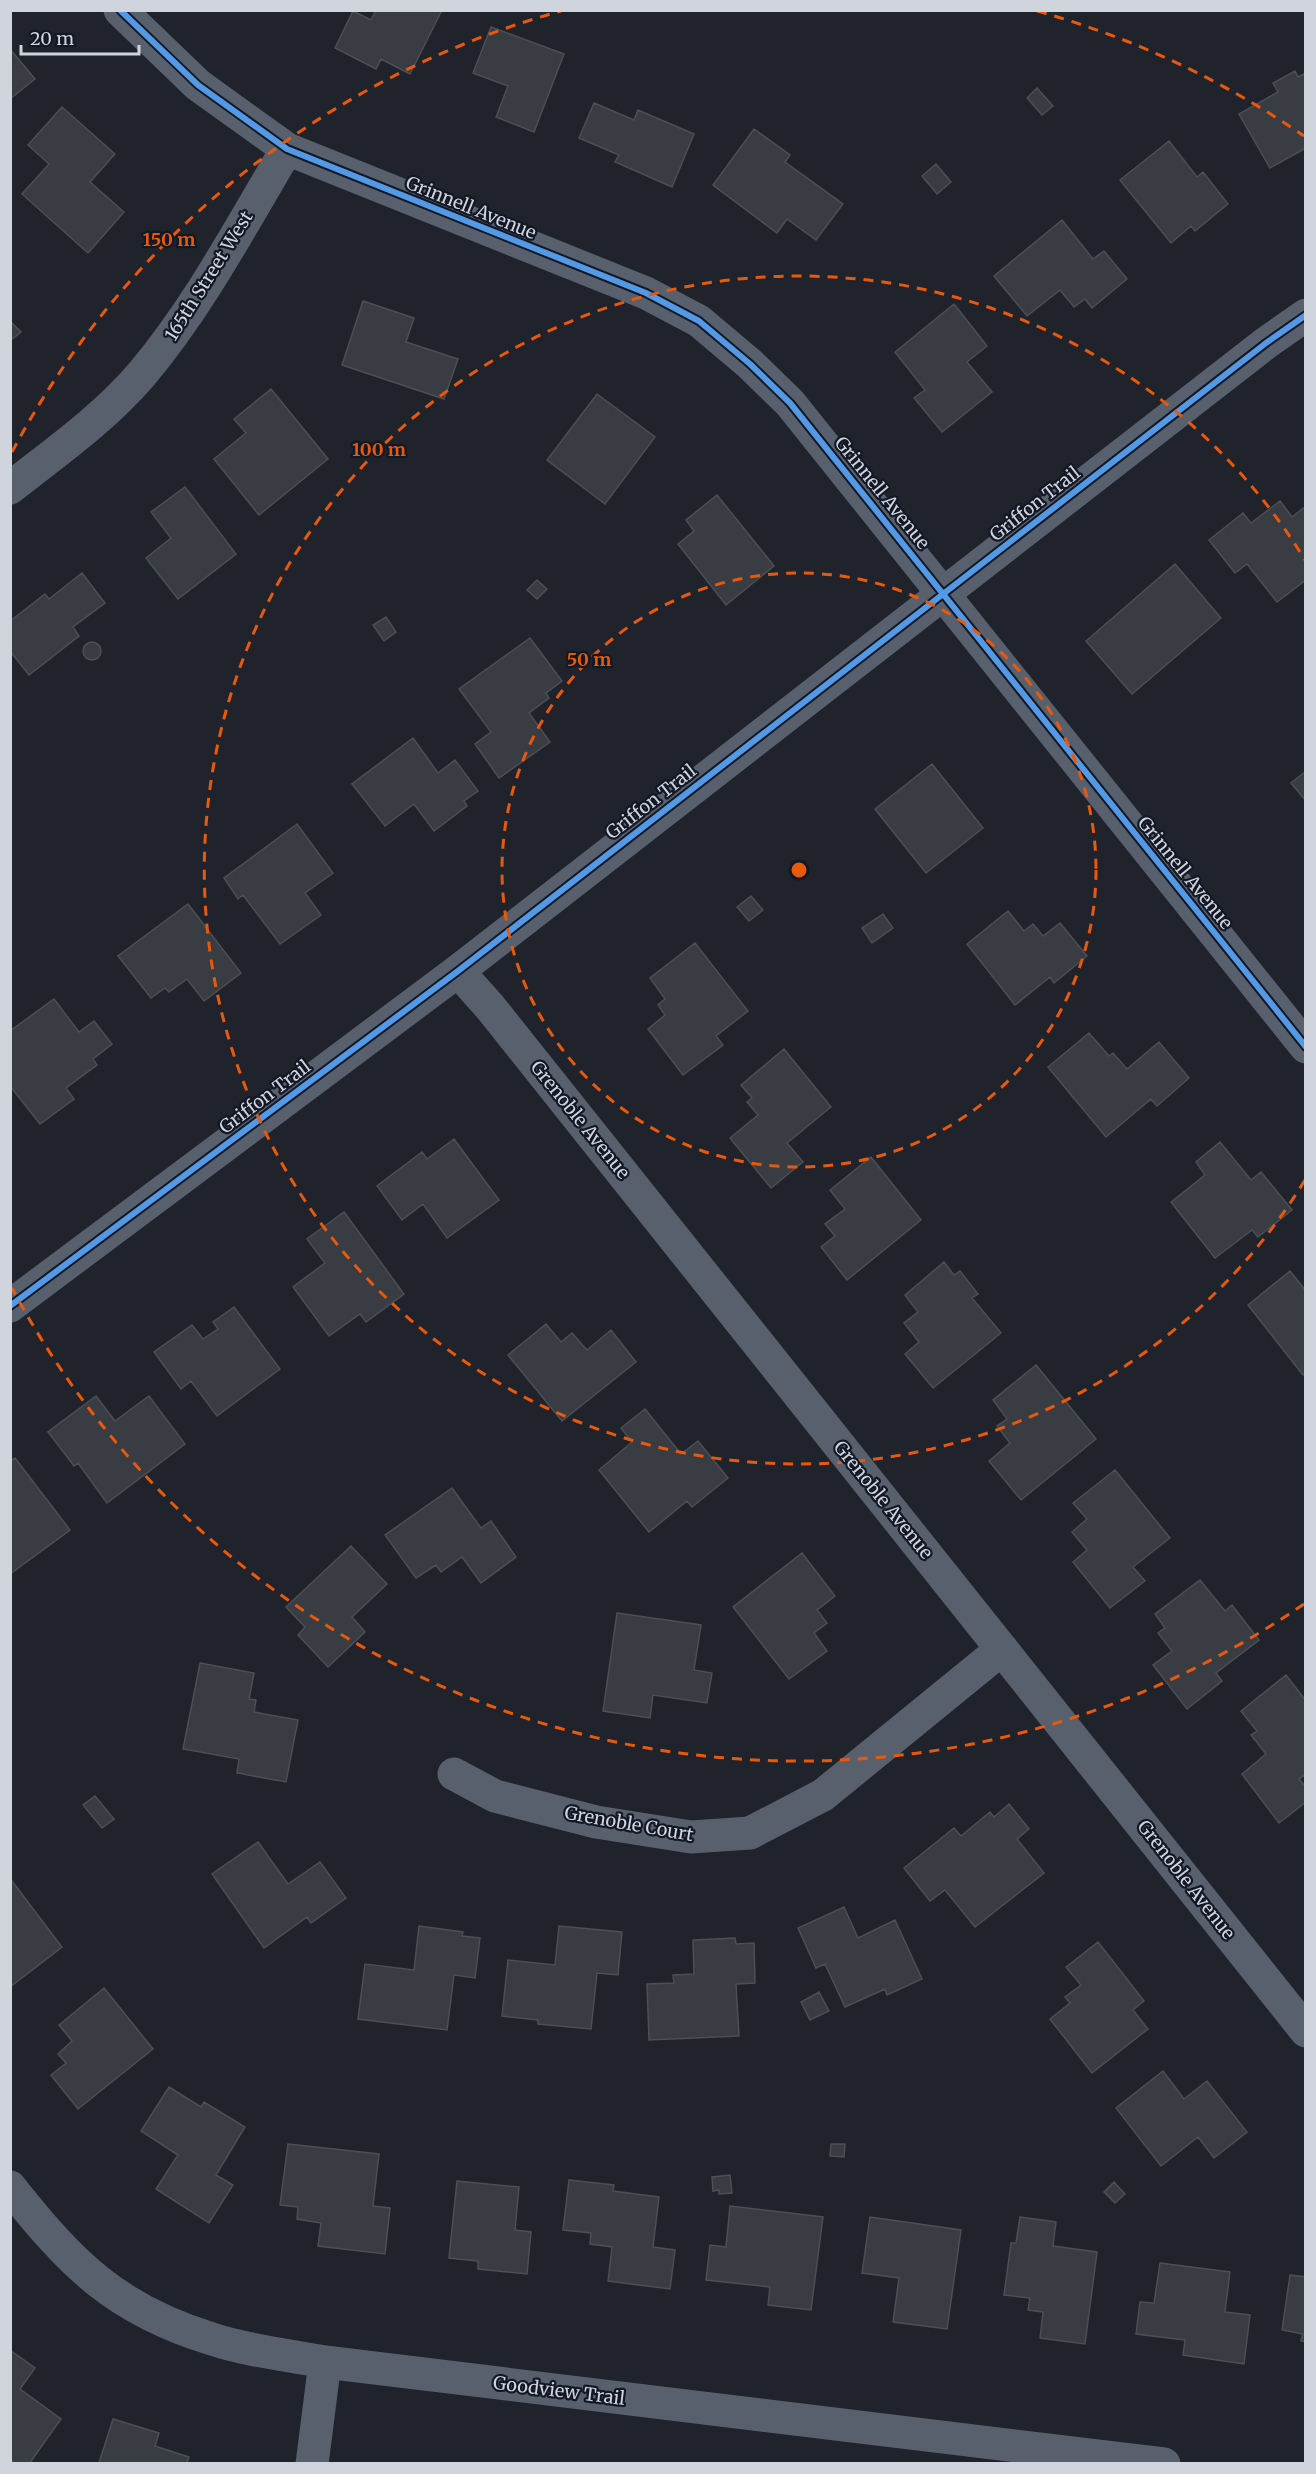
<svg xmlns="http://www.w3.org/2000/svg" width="1316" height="2474" font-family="Merriweather,serif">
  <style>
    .building { fill: #393c43; stroke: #4c4f55; stroke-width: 1.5 }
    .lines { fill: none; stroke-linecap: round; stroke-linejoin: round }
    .minor { stroke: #585f6d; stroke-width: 33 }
    .tertiary { stroke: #585f6d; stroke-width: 33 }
    .cycleway-casing { stroke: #121825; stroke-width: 10 }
    .cycleway { stroke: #5399e6; stroke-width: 6 }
    .ring { fill: none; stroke: #e8590c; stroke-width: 3; stroke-dasharray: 10 8 }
    .labels { text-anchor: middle; stroke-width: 4.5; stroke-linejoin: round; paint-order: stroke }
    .street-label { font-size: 18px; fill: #cfd4dd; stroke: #121825 }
    .centre { fill: #e8590c; stroke: #121825; stroke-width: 3 }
    .ring-label { font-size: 18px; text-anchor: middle; font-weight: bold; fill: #e8590c; stroke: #121825; stroke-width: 4.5; stroke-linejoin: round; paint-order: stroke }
  </style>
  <rect width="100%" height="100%" fill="#20232b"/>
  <path class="building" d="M376,10H442L410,74L381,59L376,69L335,48L353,11L371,20Z
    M491,27L564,54L534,132L496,117L508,86L473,73Z
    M10,49L35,79L10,99Z
    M1295,71L1298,77L1306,73V148L1270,168L1239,114L1278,92L1273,83Z
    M1037,88L1053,106L1042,115L1027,98Z
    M594,103L634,120L638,110L694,134L672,187L615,162L619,155L579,138Z
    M62,107L115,154L90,182L124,212L88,253L22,194L49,164L28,145Z
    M754,129L790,155L785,162L843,204L816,240L787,219L777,233L713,185Z
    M1169,141L1197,177L1203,172L1228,204L1195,231L1191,226L1171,243L1120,180Z
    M936,164L951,182L937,194L922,176Z
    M1062,220L1093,259L1104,251L1127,279L1092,308L1085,299L1074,307L1060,290L1027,316L994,276Z
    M363,301L414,318L406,342L458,359L444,399L342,365Z
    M954,304L987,346L967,362L992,392L942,432L914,398L925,390L895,352Z
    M10,321L21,332L10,341Z
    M271,389L328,459L259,515L214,459L246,433L234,419Z
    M597,394L655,437L605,504L547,460Z
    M185,487L236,554L178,599L146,558L171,538L151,512Z
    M717,495L774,566L726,605L678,544L694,531L686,520Z
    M1280,501L1292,517L1306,506V580L1277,602L1247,564L1235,573L1209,540L1243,513L1251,523Z
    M1175,564L1221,618L1132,694L1086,641Z
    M82,573L105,603L73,627L79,636L29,675L10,651V621L45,594L49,599Z
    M537,580L547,589L537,599L527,590Z
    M386,617L396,632L384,641L373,625Z
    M530,638L562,681L546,693L549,698L529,713L550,742L499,778L475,744L491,732L459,689Z
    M83 651a9 9 0 1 1 18 0a9 9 0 1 1-18 0Z
    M413,738L438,773L455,760L478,791L464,801L467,806L434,831L414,804L385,826L352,784Z
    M932,764L983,828L926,873L875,809Z
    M1306,771V801L1291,783Z
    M297,824L333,873L305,893L321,915L280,944L243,895L238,899L224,878Z
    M751,896L763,910L749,921L737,907Z
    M188,904L241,973L204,1001L187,979L169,992L165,988L151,998L118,956Z
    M1008,911L1024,931L1033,924L1043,936L1060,923L1087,956L1054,983L1050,977L1015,1005L967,944Z
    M883,914L893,928L872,943L862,928Z
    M695,943L748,1011L716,1036L723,1045L683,1075L648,1029L665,1015L658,1005L665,999L650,978Z
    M54,999L79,1032L94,1021L112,1044L93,1059L97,1065L66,1088L74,1099L40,1124L10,1086V1031Z
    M1089,1033L1109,1056L1113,1053L1127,1069L1159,1042L1189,1078L1157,1106L1151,1099L1106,1137L1048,1067Z
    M784,1049L831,1107L787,1143L803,1162L771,1188L730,1138L758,1115L747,1102L752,1098L741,1085Z
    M454,1139L499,1200L447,1238L423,1204L402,1220L377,1186L422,1152L427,1159Z
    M1220,1142L1251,1180L1261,1172L1292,1210L1258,1237L1252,1230L1215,1258L1171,1202L1205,1175L1196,1162Z
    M871,1157L921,1220L847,1280L821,1247L835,1236L825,1224L845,1209L830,1190Z
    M344,1212L404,1294L366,1322L360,1314L329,1336L293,1287L325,1263L307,1239Z
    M944,1262L954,1275L960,1271L978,1294L972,1298L1001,1333L933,1388L905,1354L919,1342L904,1323L918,1312L905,1295Z
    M1290,1271L1306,1291V1373L1303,1375L1248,1305Z
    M234,1307L280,1369L217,1416L191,1381L181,1389L154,1352L192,1325L203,1339L218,1329L213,1322Z
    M546,1324L561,1342L572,1333L587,1350L611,1330L636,1362L562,1421L508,1355Z
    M1036,1365L1096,1439L1021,1500L989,1461L1010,1443L997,1426L1007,1419L993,1400Z
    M96,1396L115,1421L149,1396L185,1444L107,1503L78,1463L74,1466L48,1432Z
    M645,1409L681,1454L698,1441L728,1478L692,1507L687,1501L649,1532L599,1470L632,1442L621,1428Z
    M15,1458L70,1530L10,1574V1461Z
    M1115,1470L1170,1538L1133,1567L1145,1581L1110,1608L1073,1562L1087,1550L1072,1532L1087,1519L1073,1503Z
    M452,1488L481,1528L491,1521L516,1557L481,1583L462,1557L441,1572L436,1565L416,1578L385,1535Z
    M351,1546L387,1584L352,1617L365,1632L328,1667L298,1635L305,1627L286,1607Z
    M802,1553L835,1596L817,1610L827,1623L814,1633L827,1651L789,1679L733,1607Z
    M1200,1580L1225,1611L1232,1605L1259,1640L1216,1673L1222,1681L1187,1709L1153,1665L1172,1651L1158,1633L1165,1628L1155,1614Z
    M617,1613L701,1625L694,1670L712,1673L707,1703L653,1695L650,1718L603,1711Z
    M200,1663L254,1673L249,1699L256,1700L254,1712L298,1720L286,1782L237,1773L239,1759L183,1749Z
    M1286,1675L1306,1701V1774L1299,1779L1306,1787V1802L1279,1823L1242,1774L1266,1754L1251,1735L1257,1731L1241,1711Z
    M95,1796L114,1819L102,1828L83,1805Z
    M1009,1804L1029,1829L1017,1839L1044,1873L975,1927L945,1890L930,1901L904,1868L954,1828L961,1836L990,1812L994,1817Z
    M258,1842L288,1884L320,1862L346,1898L311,1923L307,1917L264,1948L212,1874Z
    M12,1881L62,1947L10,1987V1882Z
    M844,1907L858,1938L895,1920L922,1979L887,1995L885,1989L845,2007L825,1964L816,1968L798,1928Z
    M419,1926L463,1932L462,1936L480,1938L475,1978L454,1975L447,2030L358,2019L365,1964L414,1970Z
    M559,1926L622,1932L618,1975L597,1973L591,2029L538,2024V2020L502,2016L508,1960L555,1965Z
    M735,1938L736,1944L754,1943L755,1983L736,1984L739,2036L649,2040L647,1984L674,1983L673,1975L694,1974L693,1940Z
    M1098,1942L1144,2001L1133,2010L1148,2029L1092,2073L1050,2019L1070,2003L1065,1997L1081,1985L1066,1967Z
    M104,1988L153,2049L78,2109L51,2075L66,2063L58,2054L72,2041L59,2025Z
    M819,1992L829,2011L810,2020L801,2002Z
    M1163,2071L1184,2099L1207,2081L1247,2132L1214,2158L1198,2137L1161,2166L1116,2108Z
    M169,2087L201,2107L204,2102L245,2127L216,2175L233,2185L209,2223L156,2189L178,2155L141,2131Z
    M288,2144L379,2154L373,2206L390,2208L385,2254L318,2246L321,2223L297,2219L298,2207L280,2205Z
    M831,2144H845L844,2157L830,2156Z
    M730,2175L732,2193L719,2194V2190L713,2191L712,2177Z
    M569,2180L614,2185L613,2191L659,2197L653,2247L675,2250L670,2289L608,2281L612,2247L590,2244L591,2233L563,2230Z
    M457,2181L519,2187L515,2230L531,2232L527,2274L478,2269V2261L449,2258Z
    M1114,2182L1125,2194L1115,2203L1104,2192Z
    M730,2206L823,2217L811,2310L768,2305L770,2287L706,2280L710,2245L726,2247Z
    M870,2217L961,2230L947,2329L893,2322L899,2278L862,2273Z
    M1020,2217L1056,2222L1053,2246L1097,2252L1085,2344L1040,2338L1043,2312L1028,2310L1030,2298L1004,2295L1011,2243H1016Z
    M1160,2263L1230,2272L1225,2312L1250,2315L1244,2364L1183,2355L1185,2340L1136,2334L1140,2302L1154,2303Z
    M1290,2275L1306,2277V2342L1301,2341L1303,2334L1282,2330Z
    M10,2350L35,2368L20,2389L61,2419L29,2464H17L10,2459Z
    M113,2419L159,2433L155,2446L189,2457L187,2463L190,2464L99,2463Z"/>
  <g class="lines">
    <path class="minor" d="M120,10L198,85L287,149L646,293L699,321L750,364L790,403L1306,1047
      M10,488C56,452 104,418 141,375C199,306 241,226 287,149
      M458,971L490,1007L1306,2031
      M454,1774L495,1796L596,1822L691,1837L750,1833L823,1795L1002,1649
      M10,2187C72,2265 115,2309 212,2339C248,2351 288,2355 325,2362L1164,2464
      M312,2464L325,2362"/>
    <path class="tertiary" d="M10,1306L458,971L1266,343L1306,315"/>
    <defs>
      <path id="cycleway" d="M120,10L198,85L287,149L646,293L699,321L750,364L790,403L1306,1047
        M10,1306L458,971L1266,343L1306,315"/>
    </defs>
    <use href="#cycleway" class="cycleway-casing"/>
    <use href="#cycleway" class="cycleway"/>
  </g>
  <g class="ring">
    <circle cx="799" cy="870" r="297"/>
    <path d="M1305 1180A594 594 0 1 1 1305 560"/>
    <path d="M1304 1604A891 891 0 0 1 12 1288M12 452A891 891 0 0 1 561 11M1037 11A891 891 0 0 1 1304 136"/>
  </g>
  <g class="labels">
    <g class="street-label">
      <text transform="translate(471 208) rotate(22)" y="6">Grinnell Avenue</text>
      <text transform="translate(209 276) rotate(-58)" y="6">165th Street West</text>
      <text transform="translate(882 493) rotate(51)" y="6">Grinnell Avenue</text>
      <text transform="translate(1035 504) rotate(-38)" y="6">Griffon Trail</text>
      <text transform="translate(651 802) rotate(-38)" y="6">Griffon Trail</text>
      <text transform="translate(1185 873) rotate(51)" y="6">Grinnell Avenue</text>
      <text transform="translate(265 1097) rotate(-37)" y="6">Griffon Trail</text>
      <text transform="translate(580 1120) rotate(51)" y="6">Grenoble Avenue</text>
      <text transform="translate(883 1500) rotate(51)" y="6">Grenoble Avenue</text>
      <text transform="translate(629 1824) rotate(10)" y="6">Grenoble Court</text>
      <text transform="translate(1186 1880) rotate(52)" y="6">Grenoble Avenue</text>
      <text transform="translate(559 2391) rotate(7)" y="6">Goodview Trail</text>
    </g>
  </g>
  <circle cx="799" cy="870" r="9" class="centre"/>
  <g class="ring-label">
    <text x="169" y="246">150 m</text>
    <text x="379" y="456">100 m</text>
    <text x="589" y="666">50 m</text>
  </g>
  <rect width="1316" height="2474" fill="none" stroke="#cfd4dd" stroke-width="24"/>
  <path d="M21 45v9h118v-9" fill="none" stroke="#cfd4dd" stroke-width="3"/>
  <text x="30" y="45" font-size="18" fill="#cfd4dd" stroke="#121825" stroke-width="4.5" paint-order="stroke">20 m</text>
</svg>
